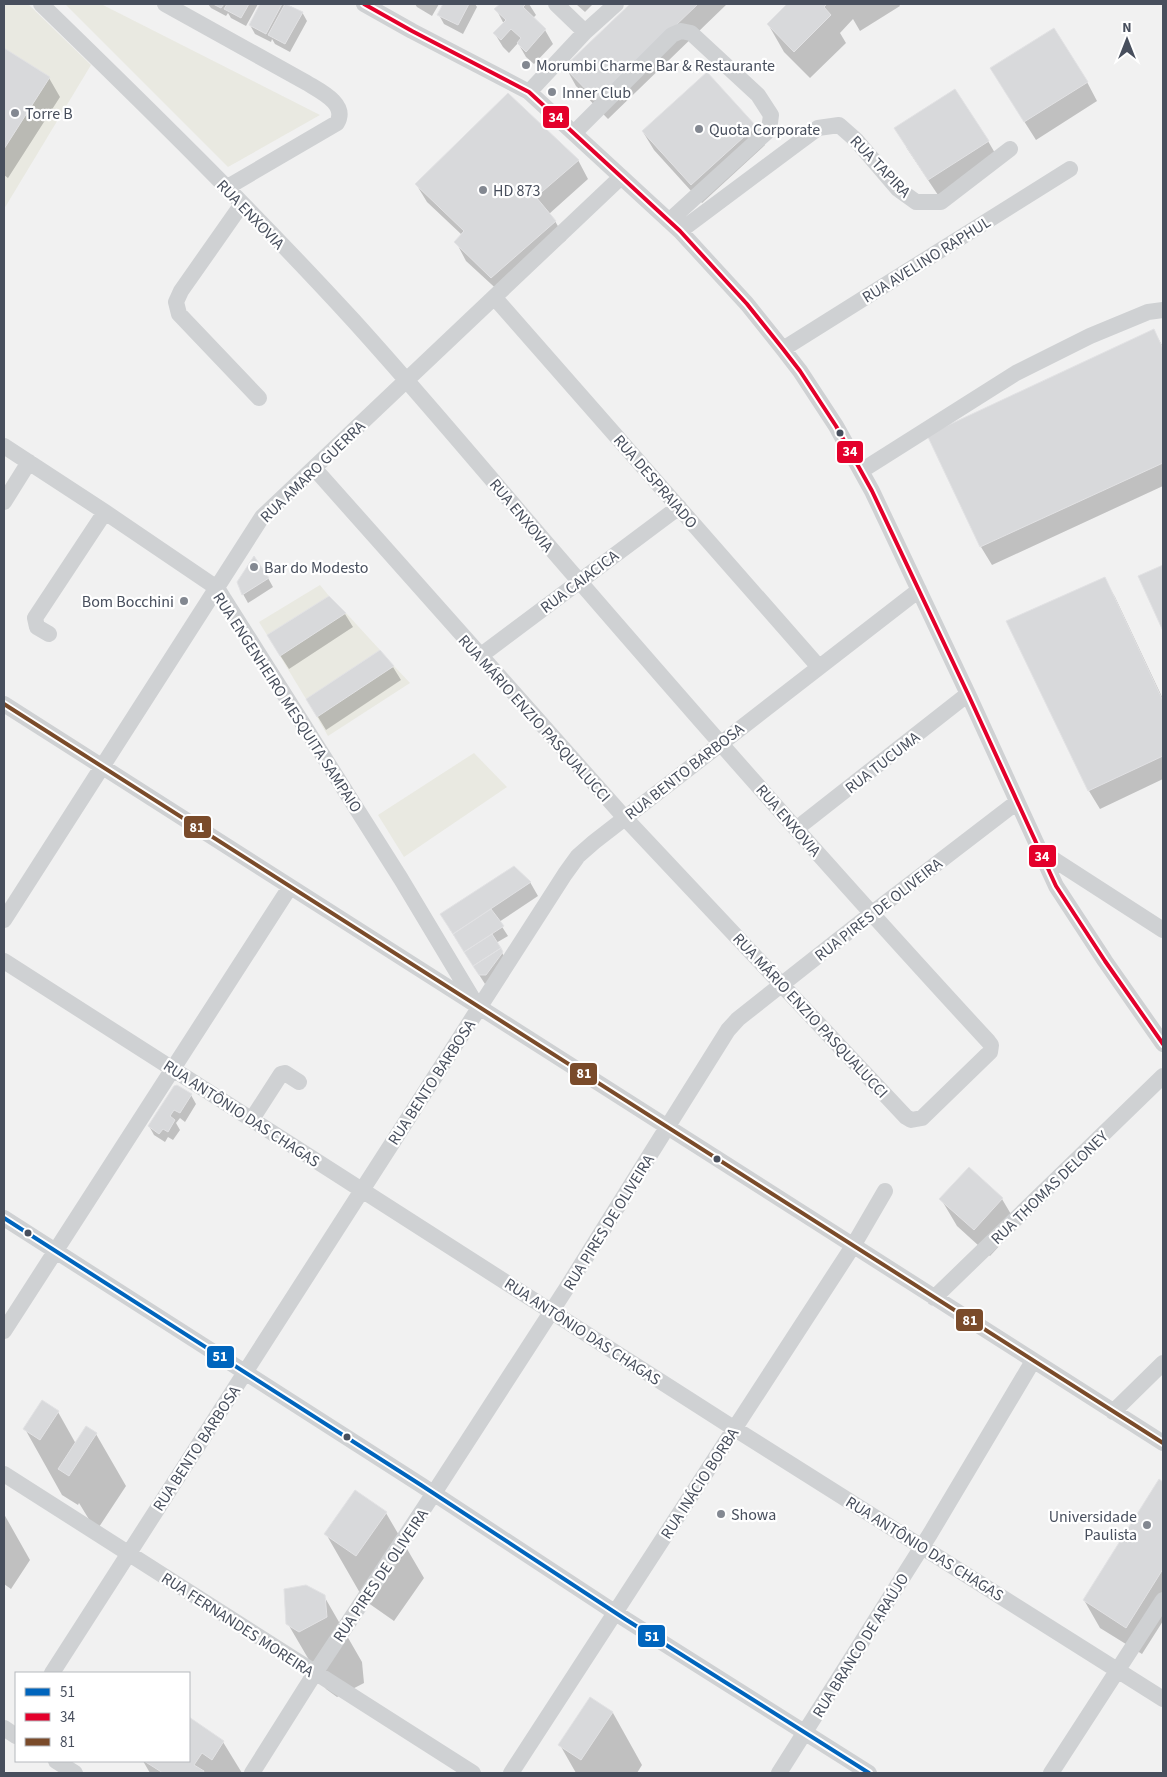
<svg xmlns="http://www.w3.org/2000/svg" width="1167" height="1777" font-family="'Source Sans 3',sans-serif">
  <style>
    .commercial { fill: #e9e9e1 }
    .shadow { fill: #0003 }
    .building { fill: #d8d9db; stroke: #e2e2e4 }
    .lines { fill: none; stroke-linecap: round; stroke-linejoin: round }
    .minor { stroke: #cfd1d3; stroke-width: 16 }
    .bus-1-casing { stroke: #fff; stroke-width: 8 }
    .bus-2-casing { stroke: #fff; stroke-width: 8 }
    .bus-3-casing { stroke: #fff; stroke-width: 8 }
    .bus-1 { stroke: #0065bd; stroke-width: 4 }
    .bus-2 { stroke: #e4002b; stroke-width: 4 }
    .bus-3 { stroke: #7a4b2a; stroke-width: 4 }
    .poi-dot { fill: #838891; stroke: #fff; stroke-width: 2 }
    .bus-dot { fill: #484f5d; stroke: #fff; stroke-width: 2 }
    .labels { text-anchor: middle; stroke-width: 4.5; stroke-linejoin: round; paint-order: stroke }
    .poi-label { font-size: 16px; fill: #484f5d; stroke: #fff; text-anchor: start }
    .street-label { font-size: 16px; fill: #484f5d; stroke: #fff }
    .line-badge { stroke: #fff; stroke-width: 2 }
    .badge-label { font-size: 14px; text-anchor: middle; font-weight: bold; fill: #fff }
  </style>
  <rect width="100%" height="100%" fill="#f1f1f1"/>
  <path class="commercial" d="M4,4H28L91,65L4,209Z
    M65,4H101L320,115L228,167Z
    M320,585L329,596L267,635L259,622Z
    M346,613L380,650L306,699L280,656Z
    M394,666L410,683L328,736L317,717Z
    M474,753L507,787L404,857L378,815Z"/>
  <path class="shadow" d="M208,4H258L246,26L231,18L228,13L226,16L211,8Z
    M262,4H283L285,7L286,4L302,12L307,21L290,52L275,44L272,39L271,42L255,34L250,25Z
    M415,4H439L432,16L417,7Z
    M445,4H475L477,7L463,34L444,24L439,15Z
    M501,4H529L536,15L533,18L545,30L553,44L534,64L526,57L518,43L509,53L503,47L495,34L504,24L496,9Z
    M576,4H593L585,12Z
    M632,4H727L608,119L576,86L566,68Z
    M789,4H899L900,6L860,31L853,19L840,33L846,43L810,78L784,52L768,24Z
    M4,50L49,78L60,97L8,178L4,175Z
    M991,69L1087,82L1097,101L1036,140Z
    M755,127L765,145L702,203L654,150L643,132Z
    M988,141L999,160L940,198L906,147Z
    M578,160L588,179L549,214L555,221L566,240L503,295L466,261L456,242L462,235L427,202L416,184Z
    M1154,331L1163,347V486L992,565L981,547L929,435Z
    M1163,566V628L1140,576Z
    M268,578L273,587L248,603L243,594Z
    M1104,578L1115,597L1163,699V779L1100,809L1089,791L1008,622Z
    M329,598L345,614L353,627L289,669L276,649Z
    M393,667L401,680L326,730L307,699Z
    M530,882L538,896L499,922L508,936L496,943L507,961L485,984L449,928Z
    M191,1095L196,1104L185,1122L180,1118L176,1123L180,1130L173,1140L168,1137L165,1142L154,1135L149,1126Z
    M941,1199H1002L1018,1226L990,1256L957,1226Z
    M58,1412L76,1444L96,1434L126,1486L99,1527L90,1521L79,1503L78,1505L62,1495L25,1429Z
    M1160,1481L1163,1483V1621L1142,1654L1100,1628L1084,1600Z
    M386,1513L424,1578L394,1621L364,1600L326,1534Z
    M4,1514L30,1560L11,1589L4,1584Z
    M324,1596L362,1662L364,1683L337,1697L326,1689L288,1624Z
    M591,1699L613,1713L642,1765L637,1773H576L560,1745Z
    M189,1719L223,1742L242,1773H150L143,1761H189Z"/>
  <path class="building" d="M213,4H224L221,8Z
    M227,4H249L241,18L224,9Z
    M260,4H282L266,34L249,25Z
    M285,4L303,12L285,44L268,35Z
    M443,4H469L458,25L437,15Z
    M500,4H526L523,7L546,29L526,52L517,43L521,38L511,29L501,40L493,33L506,20L494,9Z
    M630,4H698L597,101L564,67Z
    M787,4H827L824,7L831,15L794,52L767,24Z
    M1054,28L1088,82L1024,122L990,68Z
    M4,48L50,77L4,149Z
    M707,72L756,126L691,185L642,131Z
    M955,89L989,141L928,180L894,128Z
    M508,93L579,160L536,197L556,221L491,278L454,242L464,231L415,184Z
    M1154,329L1163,349V463L980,547L927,435Z
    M254,556L269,578L242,595L237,582Z
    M1163,565V631L1138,576Z
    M1105,577L1163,701V756L1088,791L1006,621Z
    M329,596L346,613L280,656L267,635Z
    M380,650L394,666L317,717L306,699Z
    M514,866L531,882L453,934L440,914Z
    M491,909L504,926L464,952L453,934Z
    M492,934L501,948L473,966L464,952Z
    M501,948L503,952L486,975H479L473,966Z
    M177,1085L192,1094L180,1113L174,1110L170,1116L175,1120L168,1132L163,1129L159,1134L148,1126L174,1086Z
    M969,1167L1003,1198L974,1230L939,1199Z
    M42,1400L59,1411L40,1440L23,1429Z
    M86,1426L97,1433L69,1476L58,1469Z
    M1159,1479L1163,1482V1569L1126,1628L1083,1600Z
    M355,1490L387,1512L356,1556L324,1534Z
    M306,1585L325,1595L327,1617L299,1632L286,1624L284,1589Z
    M590,1697L613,1712L581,1760L558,1745Z
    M189,1717L224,1741L212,1760L202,1753L194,1765L204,1771L203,1773H163L144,1761H189Z"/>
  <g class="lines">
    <path class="minor" d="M41,4C147,107 253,211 353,320C431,406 504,495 580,582C714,737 849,891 988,1041L991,1045L990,1052L922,1118L911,1120L906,1117L625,818L314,468
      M165,4L307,83C320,91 348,104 337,123L226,188
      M364,4L412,31L529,92L680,231L747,304L783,349L800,371L836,426L872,491L968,694L1056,886L1105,961L1163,1044
      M556,4L585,32
      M529,92L585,32L616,4
      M574,133L672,35L681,31L691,33L758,95L771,115L769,130L669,221
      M242,204L181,291L176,302L179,314L259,398
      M680,231L818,128L839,125L856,140L898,189L916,202H941L1010,149
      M494,297L818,666
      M783,349L1070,169
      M4,446L105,512L217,588L401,879L476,1004
      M861,471L1016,373L1090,336L1148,312L1163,310
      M4,502L29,462
      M49,634L37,627L35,618L105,512
      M480,656L679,507
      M4,704L1163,1443
      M796,829L968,694
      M1039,850L1163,930
      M4,920L262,517L621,177
      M4,961L735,1429L1163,1699
      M252,1119L281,1074L285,1073L299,1082
      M4,1218L421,1485L625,1619L869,1773
      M934,1298L1163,1076
      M4,1331L290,887
      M1113,1412L1163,1363
      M4,1474L473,1773
      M52,1673L565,874L578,856L594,842L919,590
      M4,1728L16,1736
      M56,1761L75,1773
      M252,1773L315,1673L434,1493L566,1289L728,1030L738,1019L871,914L1017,802
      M511,1773L853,1246L885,1191
      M779,1773L930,1534L1033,1361
      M1051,1773L1163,1600"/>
    <defs>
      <path id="bus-1" d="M4,1218L421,1485L625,1619L869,1773"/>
      <path id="bus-2" d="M364,4L412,31L529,92L680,231L747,304L783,349L800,371L836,426L872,491L968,694L1056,886L1105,961L1163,1044"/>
      <path id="bus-3" d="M4,704L1163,1443"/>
    </defs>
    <use href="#bus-1" class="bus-1-casing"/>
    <use href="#bus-2" class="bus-2-casing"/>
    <use href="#bus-3" class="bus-3-casing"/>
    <use href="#bus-1" class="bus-1"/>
    <use href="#bus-2" class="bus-2"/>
    <use href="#bus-3" class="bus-3"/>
  </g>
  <g class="poi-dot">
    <circle cx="526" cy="65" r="5"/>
    <circle cx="552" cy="92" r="5"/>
    <circle cx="15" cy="113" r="5"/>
    <circle cx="699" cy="129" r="5"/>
    <circle cx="483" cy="190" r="5"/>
    <circle cx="254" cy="567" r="5"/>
    <circle cx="184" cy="601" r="5"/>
    <circle cx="721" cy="1514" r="5"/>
    <circle cx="1147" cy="1525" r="5"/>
  </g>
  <g class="bus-dot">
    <circle cx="840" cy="433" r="4.5"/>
    <circle cx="717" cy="1159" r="4.5"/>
    <circle cx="28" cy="1233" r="4.5"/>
    <circle cx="347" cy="1437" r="4.5"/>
  </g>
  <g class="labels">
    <g class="poi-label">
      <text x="536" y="71">Morumbi Charme Bar &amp; Restaurante</text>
      <text x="562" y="98">Inner Club</text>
      <text x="25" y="119">Torre B</text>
      <text x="709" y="135">Quota Corporate</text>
      <text x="493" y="196">HD 873</text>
      <text x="264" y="573">Bar do Modesto</text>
      <text x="174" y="607" text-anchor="end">Bom Bocchini</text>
      <text x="731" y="1520">Showa</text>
      <text x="1137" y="1522" text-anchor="end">Universidade<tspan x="1137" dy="18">Paulista</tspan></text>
    </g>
    <g class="street-label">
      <text transform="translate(881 166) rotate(46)" y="6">RUA TAPIRA</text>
      <text transform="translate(251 214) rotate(46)" y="6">RUA ENXOVIA</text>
      <text transform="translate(926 259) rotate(-32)" y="6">RUA AVELINO RAPHUL</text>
      <text transform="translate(312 471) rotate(-44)" y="6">RUA AMARO GUERRA</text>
      <text transform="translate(656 481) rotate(49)" y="6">RUA DESPRAIADO</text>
      <text transform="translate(522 515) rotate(50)" y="6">RUA ENXOVIA</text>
      <text transform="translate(579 581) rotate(-37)" y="6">RUA CAIACICA</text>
      <text transform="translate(288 702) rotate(57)" y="6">RUA ENGENHEIRO MESQUITA SAMPAIO</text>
      <text transform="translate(535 718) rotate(48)" y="6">RUA MÁRIO ENZIO PASQUALUCCI</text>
      <text transform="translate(882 762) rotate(-38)" y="6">RUA TUCUMA</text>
      <text transform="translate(684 771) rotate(-38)" y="6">RUA BENTO BARBOSA</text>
      <text transform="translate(789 820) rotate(49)" y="6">RUA ENXOVIA</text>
      <text transform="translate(878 909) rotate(-38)" y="6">RUA PIRES DE OLIVEIRA</text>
      <text transform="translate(811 1015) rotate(47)" y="6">RUA MÁRIO ENZIO PASQUALUCCI</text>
      <text transform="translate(431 1082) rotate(-57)" y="6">RUA BENTO BARBOSA</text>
      <text transform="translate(242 1113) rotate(33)" y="6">RUA ANTÔNIO DAS CHAGAS</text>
      <text transform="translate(1049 1187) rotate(-44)" y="6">RUA THOMAS DELONEY</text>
      <text transform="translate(608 1222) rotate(-58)" y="6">RUA PIRES DE OLIVEIRA</text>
      <text transform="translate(583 1331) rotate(33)" y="6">RUA ANTÔNIO DAS CHAGAS</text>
      <text transform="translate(196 1448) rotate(-57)" y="6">RUA BENTO BARBOSA</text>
      <text transform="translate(699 1483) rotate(-57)" y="6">RUA INÁCIO BORBA</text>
      <text transform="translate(925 1548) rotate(32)" y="6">RUA ANTÔNIO DAS CHAGAS</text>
      <text transform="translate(380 1575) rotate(-56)" y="6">RUA PIRES DE OLIVEIRA</text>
      <text transform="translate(238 1624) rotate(33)" y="6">RUA FERNANDES MOREIRA</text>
      <text transform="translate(860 1645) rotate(-58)" y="6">RUA BRANCO DE ARAÚJO</text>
    </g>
  </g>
  <g class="line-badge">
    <rect x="542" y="105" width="28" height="24" rx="5" fill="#e4002b"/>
    <rect x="836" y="440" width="28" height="24" rx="5" fill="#e4002b"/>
    <rect x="183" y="815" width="29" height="24" rx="5" fill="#7a4b2a"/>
    <rect x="1028" y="844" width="29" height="24" rx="5" fill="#e4002b"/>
    <rect x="569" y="1062" width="29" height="24" rx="5" fill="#7a4b2a"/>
    <rect x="955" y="1308" width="29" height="24" rx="5" fill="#7a4b2a"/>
    <rect x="206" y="1345" width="29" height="24" rx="5" fill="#0065bd"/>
    <rect x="637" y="1624" width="29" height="24" rx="5" fill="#0065bd"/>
  </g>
  <g class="badge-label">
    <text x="556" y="122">34</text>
    <text x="850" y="456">34</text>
    <text x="197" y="832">81</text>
    <text x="1042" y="861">34</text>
    <text x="584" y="1078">81</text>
    <text x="970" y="1325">81</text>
    <text x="220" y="1361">51</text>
    <text x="652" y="1641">51</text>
  </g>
  <rect width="1167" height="1777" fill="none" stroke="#484f5d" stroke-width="10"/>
  <rect x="15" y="1672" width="175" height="90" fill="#ffffff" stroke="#b6b9be"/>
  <rect x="25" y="1688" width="25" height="8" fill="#0065bd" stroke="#b6b9be"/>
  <text x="60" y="1697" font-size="15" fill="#484f5d">51</text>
  <rect x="25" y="1713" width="25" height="8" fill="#e4002b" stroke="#b6b9be"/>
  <text x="60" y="1722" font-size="15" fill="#484f5d">34</text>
  <rect x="25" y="1738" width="25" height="8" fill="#7a4b2a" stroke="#b6b9be"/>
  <text x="60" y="1747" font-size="15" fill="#484f5d">81</text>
  <g transform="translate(1127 40)" stroke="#ffffff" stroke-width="4" paint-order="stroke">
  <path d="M0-4L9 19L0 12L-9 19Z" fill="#484f5d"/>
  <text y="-8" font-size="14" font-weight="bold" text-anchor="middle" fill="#484f5d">N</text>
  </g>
</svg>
